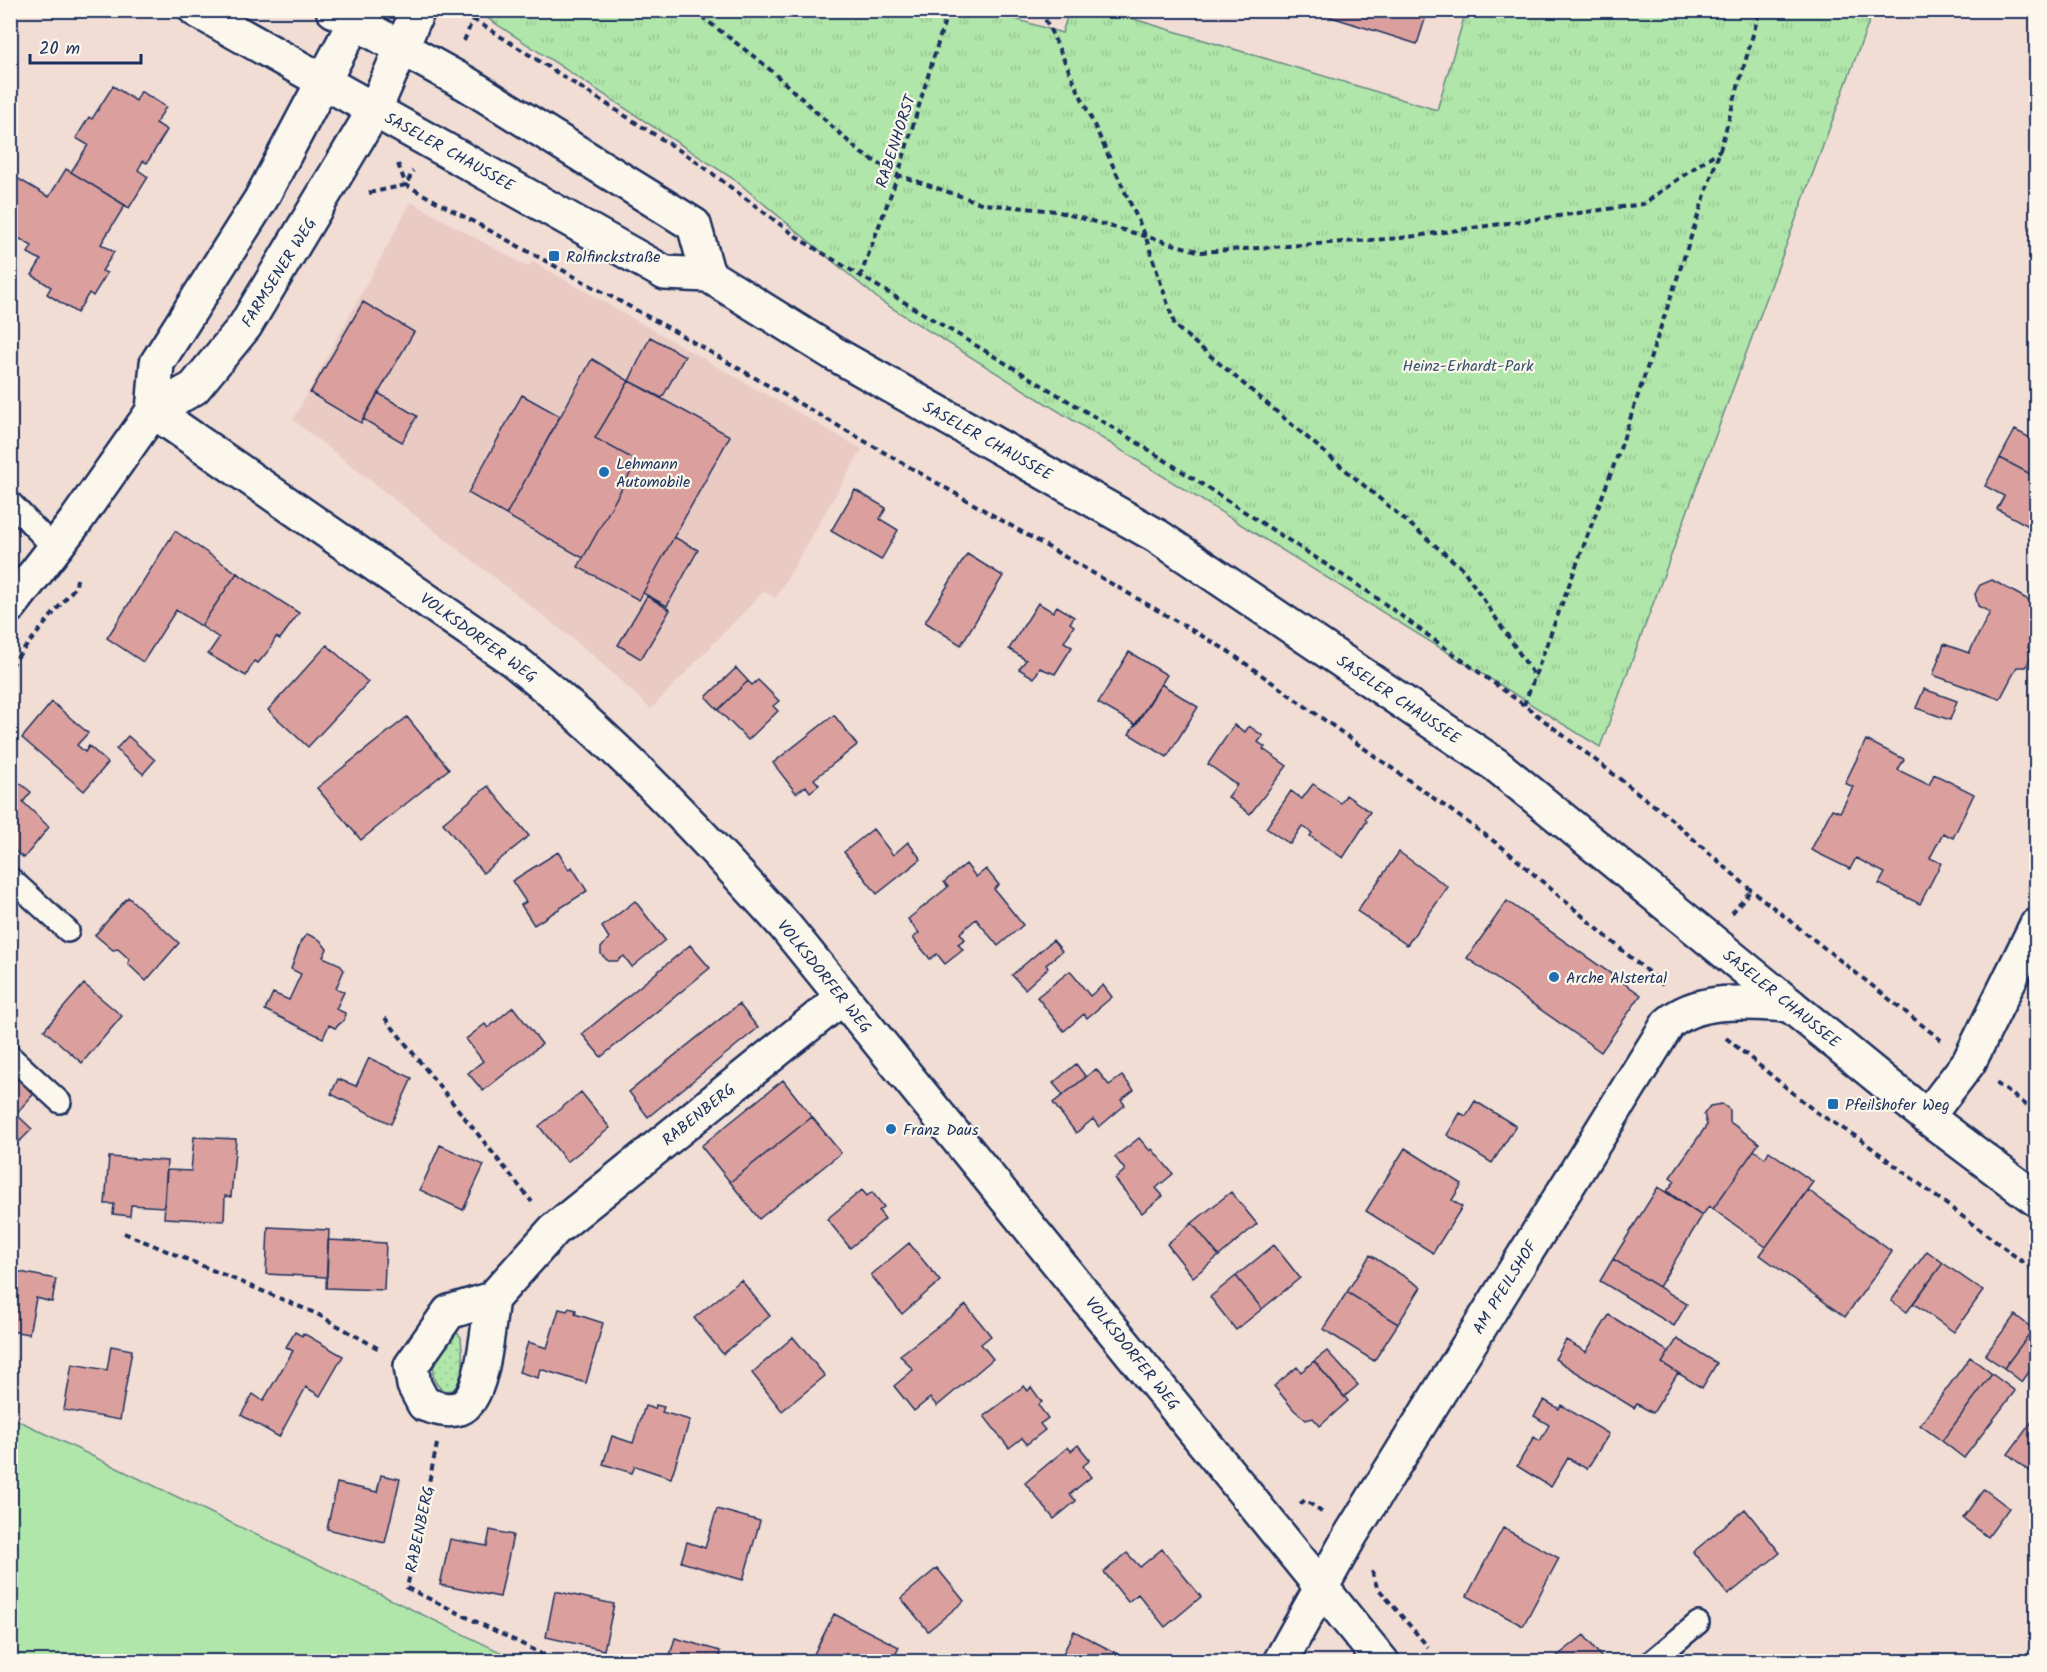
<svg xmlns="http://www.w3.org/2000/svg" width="2047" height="1672" font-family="Kalam,sans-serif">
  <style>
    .built { fill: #eacbc4 }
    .grass { fill: url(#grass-dots); stroke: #668a84; stroke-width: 1.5 }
    .park { fill: url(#park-tufts); stroke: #668a84; stroke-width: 1.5 }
    .pitch { fill: #b0e6a9; stroke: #668a84; stroke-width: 1.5 }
    .building { fill: #dba09d; stroke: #1b2f5e; stroke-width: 1.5 }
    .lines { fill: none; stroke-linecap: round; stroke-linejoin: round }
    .service-casing { stroke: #1b2f5e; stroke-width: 26 }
    .minor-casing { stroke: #1b2f5e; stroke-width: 38 }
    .tertiary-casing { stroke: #1b2f5e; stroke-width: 38 }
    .secondary-casing { stroke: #1b2f5e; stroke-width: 38 }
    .primary-casing { stroke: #1b2f5e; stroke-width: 38 }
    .path { stroke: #1b2f5e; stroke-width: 4; stroke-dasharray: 6 4.5; stroke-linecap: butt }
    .service { stroke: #fbf7ec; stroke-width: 21 }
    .minor { stroke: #fbf7ec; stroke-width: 33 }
    .tertiary { stroke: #fbf7ec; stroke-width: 33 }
    .secondary { stroke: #fbf7ec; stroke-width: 33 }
    .primary { stroke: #fbf7ec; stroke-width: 33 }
    .poi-dot { fill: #1f6fb2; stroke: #fbf7ec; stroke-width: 2 }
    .labels { text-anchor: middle; stroke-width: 4.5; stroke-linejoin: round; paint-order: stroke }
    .street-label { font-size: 16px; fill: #1b2f5e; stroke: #fbf7ec }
    .poi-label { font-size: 16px; fill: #1b2f5e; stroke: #fbf7ec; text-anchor: start }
    .park-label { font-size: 16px; fill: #39546d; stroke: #fbf7ec }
  </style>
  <defs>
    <pattern id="grass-dots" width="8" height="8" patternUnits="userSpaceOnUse" patternTransform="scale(1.5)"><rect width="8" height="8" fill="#b0e6a9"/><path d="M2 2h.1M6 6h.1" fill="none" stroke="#97c694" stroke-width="1.8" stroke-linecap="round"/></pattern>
    <pattern id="park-tufts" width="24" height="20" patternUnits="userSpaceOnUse" patternTransform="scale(1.5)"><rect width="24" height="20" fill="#b0e6a9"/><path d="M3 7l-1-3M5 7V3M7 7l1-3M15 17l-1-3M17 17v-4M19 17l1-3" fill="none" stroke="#97c694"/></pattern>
  </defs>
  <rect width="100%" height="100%" fill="#f1ddd4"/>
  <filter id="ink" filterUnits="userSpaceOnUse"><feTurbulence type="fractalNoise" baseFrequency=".0167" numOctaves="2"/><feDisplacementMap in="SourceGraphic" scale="12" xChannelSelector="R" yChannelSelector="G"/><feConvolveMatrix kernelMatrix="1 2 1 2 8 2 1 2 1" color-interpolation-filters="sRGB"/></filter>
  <g filter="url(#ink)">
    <path class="built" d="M411,202L528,267L532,261L862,449L776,598L764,591L651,709L587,650L293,420Z"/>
    <path class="grass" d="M457,1333L461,1337L464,1377L453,1390L444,1391C420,1375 441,1350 452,1334Z"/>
    <path class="park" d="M485,11L985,10L1062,33L1069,11H1107L1437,110L1466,11H1873L1600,747L882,302L735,180L484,16Z"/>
    <path class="pitch" d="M10,1417H11L519,1661H11Z"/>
    <path class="building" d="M1309,10H1428L1417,44Z
      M113,86L136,101L141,91L166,107L156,123L167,130L147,163L143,161L138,170L148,177L129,208L71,172L88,145L76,138L89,117L92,119Z
      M66,169L125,205L101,244L114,252L102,271L107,273L93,296L89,293L77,313L47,294L51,287L32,275L41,260L28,253L32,246L10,233L12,175L49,197Z
      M363,302L414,332L361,423L310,393Z
      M650,337L685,356L662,398L629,381Z
      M592,359L629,381L595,438L637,461L583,558L506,515Z
      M629,381L730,436L639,600L578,567L637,461L595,438Z
      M378,393L417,416L402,442L363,419Z
      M522,395L560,416L506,515L468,493Z
      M2015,430L2034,440L2036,435V477L2000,458Z
      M2000,458L2036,477V530L1997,509L2004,496L1985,486Z
      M855,490L886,508L880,519L898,530L881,560L831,531Z
      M175,531L237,573L201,626L176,610L143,662L107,638Z
      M674,537L698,550L667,606L643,593Z
      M967,554L1003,576L961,645L925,622Z
      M237,573L299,613L280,639L276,637L269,650L258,663L254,661L246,676L208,654L219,638L201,626Z
      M1992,580L2036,604V630L2028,647L2032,655L2026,667H2017L2000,699L1933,675L1944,644L1969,653L1990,612L1978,606L1975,594L1980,585Z
      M647,596L670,610L641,659L618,645Z
      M1038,603L1053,612L1057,606L1074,617L1070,623L1074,626L1064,642L1072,647L1055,674L1040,668L1034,678L1019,669L1026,660L1009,649Z
      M327,645L368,682L308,747L268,710Z
      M1129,652L1167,675L1136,725L1098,703Z
      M736,668L748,681L718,710L706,697Z
      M758,680L779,701L773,706L778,711L748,740L718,710L748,681L752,685Z
      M1161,684L1198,707L1167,757L1129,734Z
      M1924,689L1957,701L1950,720L1916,708Z
      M52,702L88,733L77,745L85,752L89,746L108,763L84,791L22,738Z
      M834,715L857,745L814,779L819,785L810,792L806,786L796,793L773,763Z
      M407,717L449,769L361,840L317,788Z
      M1234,725L1245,732L1249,726L1263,736L1258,742L1265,747L1263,749L1287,766L1250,814L1228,797L1237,785L1208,764Z
      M128,736L155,760L143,774L116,749Z
      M1866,740L1904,759L1898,770L1929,785L1934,774L1974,794L1953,838L1943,833L1930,858L1941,863L1920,904L1879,884L1885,873L1856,858L1850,869L1811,850L1832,809L1840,812L1853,787L1845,783Z
      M11,776L31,792L23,802L49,827L24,858L10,847Z
      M1313,784L1341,803L1346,795L1370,812L1365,819L1367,821L1343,858L1310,836L1312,833L1302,826L1290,844L1266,828L1291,791L1302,799Z
      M488,786L529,836L483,873L443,823Z
      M873,829L893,855L908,842L921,859L877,894L844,852Z
      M558,852L569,870L572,867L587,891L534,925L521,905L526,902L512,881Z
      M1399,852L1448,887L1407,945L1357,911Z
      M966,864L976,877L986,869L999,885L994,889L1023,925L998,946L976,919L960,933L965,939L958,944L963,950L945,964L937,954L930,959L913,938L919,933L908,919L948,887L944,882Z
      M128,897L179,943L146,981L128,964L129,959L118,949L113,950L95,935Z
      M635,901L665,940L632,967L624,956L617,961H608L601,954V948L609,938L602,927Z
      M1507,901L1641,995L1601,1052L1467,958Z
      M307,934L320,940L327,949L323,957L339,964L344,970L336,988L344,992L336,1009L345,1013L344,1020L335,1028L329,1025L323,1038L265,1010L273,993L289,1000L301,974L291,969L301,941Z
      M1053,940L1062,951L1046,965L1048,968L1025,989L1012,975Z
      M690,945L710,968L601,1057L582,1034Z
      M1070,971L1090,996L1103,985L1112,997L1087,1018L1084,1014L1064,1031L1037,997Z
      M84,984L122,1016L82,1063L44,1030Z
      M739,1004L758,1028L648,1117L629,1092Z
      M513,1007L542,1044L483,1091L468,1073L483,1061L466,1039L485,1024L488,1028Z
      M369,1058L412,1078L391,1124L331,1094L338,1079L356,1086Z
      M1076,1064L1086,1077L1063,1095L1053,1083Z
      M10,1066L37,1090L16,1114L32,1129L20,1141L10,1132Z
      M1096,1069L1109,1085L1122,1076L1134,1090L1121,1100L1125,1105L1099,1127L1093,1119L1076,1133L1053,1103Z
      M783,1080L812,1117L730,1182L701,1146Z
      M581,1092L610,1128L567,1162L539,1126Z
      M1475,1101L1516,1126L1492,1163L1447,1135L1460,1113L1466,1116Z
      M1722,1104L1730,1110V1122L1759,1143L1713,1209L1709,1206L1702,1216L1667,1191L1675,1181L1670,1177L1707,1125L1704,1114L1710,1106Z
      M812,1117L841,1153L759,1219L730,1182Z
      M194,1137L236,1139L231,1197L225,1196L224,1221L164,1218L167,1170L191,1171Z
      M1139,1138L1150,1151L1152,1149L1173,1174L1156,1188L1163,1196L1142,1213L1115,1179L1125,1170L1115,1157Z
      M440,1145L484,1165L463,1210L420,1190Z
      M1405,1148L1462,1184L1452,1200L1462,1207L1433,1253L1366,1211Z
      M1754,1150L1765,1158L1769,1151L1813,1182L1766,1247L1713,1209Z
      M109,1157L167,1161L164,1207L131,1205L130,1216L113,1214L114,1204H105Z
      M1658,1187L1702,1216L1659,1287L1613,1259Z
      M862,1190L867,1196L872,1192L884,1207L879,1211L885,1219L850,1248L827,1219Z
      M1808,1190L1892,1252L1845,1317L1760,1255Z
      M1231,1192L1257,1224L1219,1256L1192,1223Z
      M1192,1223L1219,1256L1193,1277L1167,1244Z
      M268,1227L329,1230L327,1277L266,1274Z
      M328,1240L386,1243L384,1290L326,1288Z
      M909,1243L940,1281L902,1314L871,1275Z
      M1274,1245L1300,1278L1262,1309L1236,1276Z
      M1927,1251L1943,1263L1907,1312L1891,1301Z
      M1370,1255L1421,1287L1398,1324L1347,1292Z
      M1613,1259L1687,1304L1674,1326L1600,1281Z
      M1943,1263L1983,1291L1954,1332L1913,1303Z
      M10,1270L56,1279L52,1302L36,1298L29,1334L10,1331Z
      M1236,1276L1262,1309L1236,1330L1210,1297Z
      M741,1280L770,1316L723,1354L694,1318Z
      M1347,1292L1398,1324L1374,1361L1323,1329Z
      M966,1305L991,1336L981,1344L993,1359L937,1406L930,1398L914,1411L894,1386L913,1370L900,1355Z
      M569,1308L576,1310L575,1314L603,1323L586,1383L540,1369L538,1378L519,1372L528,1342L547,1348L559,1309L567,1311Z
      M1609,1315L1669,1352L1662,1363L1678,1373L1653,1413L1637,1404L1634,1408L1555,1359L1566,1340L1586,1352Z
      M2015,1315L2033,1329L2004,1368L1985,1355Z
      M2033,1329L2036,1331V1362L2022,1382L2004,1368Z
      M295,1332L302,1336L303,1333L343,1356L320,1396L306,1387L279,1437L241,1415L253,1394L263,1401L293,1351L286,1347Z
      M793,1337L825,1376L782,1411L752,1373Z
      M1677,1339L1717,1363L1702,1388L1662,1363Z
      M111,1346L132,1350L120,1420L64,1410L72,1364L107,1370Z
      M1327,1351L1358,1385L1344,1397L1314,1361Z
      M1970,1357L1992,1374L1942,1441L1920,1425Z
      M1314,1361L1348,1401L1320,1426L1313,1418L1306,1420L1294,1410L1274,1386L1297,1367L1301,1372Z
      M1992,1374L2015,1391L1964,1458L1942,1441Z
      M1024,1386L1028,1391L1031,1387L1042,1402L1038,1405L1048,1418L1040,1424L1045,1430L1027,1444L1022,1438L1009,1448L984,1416Z
      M1544,1400L1559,1409L1561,1405L1609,1434L1587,1469L1568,1458L1551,1487L1517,1466L1534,1437L1540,1441L1549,1425L1534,1416Z
      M656,1405L664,1407L662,1412L690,1420L671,1478L635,1466L632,1473L603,1464L612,1436L633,1443L645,1406L655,1409Z
      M2036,1416V1476L2008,1454Z
      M1078,1445L1090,1460L1083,1466L1091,1477L1070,1494L1076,1501L1054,1519L1025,1483L1068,1447L1071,1451Z
      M381,1475L400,1479L385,1543L327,1529L337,1483L377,1492Z
      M1984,1489L2009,1508L1988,1537L1963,1518Z
      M717,1509L760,1521L743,1580L681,1562L687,1542L705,1548Z
      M1745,1509L1780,1553L1728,1595L1693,1552Z
      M1503,1528L1559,1558L1523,1626L1467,1596Z
      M490,1530L513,1535L500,1597L440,1585L450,1539L487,1546Z
      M1162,1549L1201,1597L1165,1627L1138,1594L1128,1602L1104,1572L1127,1553L1140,1567Z
      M937,1568L964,1601L928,1631L901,1598Z
      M555,1591L614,1604L604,1650L546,1637Z
      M834,1614L899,1647L892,1662H823L813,1656Z
      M1074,1631L1133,1662H1059Z
      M1584,1635L1605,1662L1551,1661Z
      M675,1638L720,1651L719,1656L733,1662H668Z"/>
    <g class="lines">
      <defs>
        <path id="service" d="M10,502L55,549
          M10,878L68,931
          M10,1056L60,1102
          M1651,1662L1698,1623"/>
        <path id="minor" d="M1927,1117L1969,1062L2036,926
          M492,1299C488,1323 484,1399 460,1408C447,1412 437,1408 424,1404L414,1385L411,1366L449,1312L492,1299L554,1230L842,998
          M1280,1662L1350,1536L1668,1024C1699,996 1752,1003 1790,1005"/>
        <path id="tertiary" d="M153,411L513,660C613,739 700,832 785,926L1382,1662"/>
        <path id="secondary" d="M153,411L157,363L261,199L361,10
          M10,606L75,522L153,411L194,388L245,326L375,109L418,10"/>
        <path id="primary" d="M196,10L665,273L708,275L833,353L1157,536L1496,765L1927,1117L2036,1199
          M333,10L467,84L694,225L708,275"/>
      </defs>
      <use href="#service" class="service-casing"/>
      <use href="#minor" class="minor-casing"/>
      <use href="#tertiary" class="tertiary-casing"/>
      <use href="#secondary" class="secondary-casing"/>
      <use href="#primary" class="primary-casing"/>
      <path class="path" d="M693,10L765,65L861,153L898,175L984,204L1056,211L1201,252L1401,238L1643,204L1720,150
        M1041,10L1145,235L1175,326L1463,569L1536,678
        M473,19L693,159L801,240L1143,446L1367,591L1524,705L1664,813L1751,890L1941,1040
        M464,41L473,19L480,10
        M398,164L406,185L667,327L1228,651L1502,847L1663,985
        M369,193L406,185L413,171
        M860,277L898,175L948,10
        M10,666L76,586L77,579
        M1524,705L1620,449L1720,150L1760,10
        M1732,913L1751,890
        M385,1018L532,1202
        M1726,1038L1816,1112L1860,1139L2036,1272
        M1996,1083L2036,1112
        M124,1233L317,1314L381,1350
        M437,1444L407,1588L559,1662
        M1300,1504L1305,1500L1323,1513
        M1372,1571L1377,1587L1428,1647"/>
      <use href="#service" class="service"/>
      <use href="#minor" class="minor"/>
      <use href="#tertiary" class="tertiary"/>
      <use href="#secondary" class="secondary"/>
      <use href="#primary" class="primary"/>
    </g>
  </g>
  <g class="poi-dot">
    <rect x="548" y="250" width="12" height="12" rx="3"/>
    <circle cx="604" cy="472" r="6"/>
    <circle cx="1554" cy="977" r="6"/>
    <rect x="1827" y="1098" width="12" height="12" rx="3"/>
    <circle cx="891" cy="1129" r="6"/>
  </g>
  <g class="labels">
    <g class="street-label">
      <text transform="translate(895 141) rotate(-72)" y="6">RABENHORST</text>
      <text transform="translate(450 151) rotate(29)" y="6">SASELER CHAUSSEE</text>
      <text transform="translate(278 272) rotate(-58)" y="6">FARMSENER WEG</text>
      <text transform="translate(988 440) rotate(29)" y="6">SASELER CHAUSSEE</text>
      <text transform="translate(479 637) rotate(36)" y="6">VOLKSDORFER WEG</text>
      <text transform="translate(1399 699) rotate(34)" y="6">SASELER CHAUSSEE</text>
      <text transform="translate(825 976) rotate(51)" y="6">VOLKSDORFER WEG</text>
      <text transform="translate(1782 998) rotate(39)" y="6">SASELER CHAUSSEE</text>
      <text transform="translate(698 1114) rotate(-39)" y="6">RABENBERG</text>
      <text transform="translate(1504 1287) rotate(-58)" y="6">AM PFEILSHOF</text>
      <text transform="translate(1133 1353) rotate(51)" y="6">VOLKSDORFER WEG</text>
      <text transform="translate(419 1529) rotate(-78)" y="6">RABENBERG</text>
    </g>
    <g class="poi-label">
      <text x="566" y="262">Rolfinckstraße</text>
      <text x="616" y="469">Lehmann<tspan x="616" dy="18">Automobile</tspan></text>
      <text x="1566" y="983">Arche Alstertal</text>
      <text x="1845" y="1110">Pfeilshofer Weg</text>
      <text x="903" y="1135">Franz Daus</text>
    </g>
    <g class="park-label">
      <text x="1468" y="371">Heinz-Erhardt-Park</text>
    </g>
  </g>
  <rect width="2047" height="1672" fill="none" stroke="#fbf7ec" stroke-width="36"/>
  <rect x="18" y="18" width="2011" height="1636" fill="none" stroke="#1b2f5e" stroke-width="2" filter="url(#ink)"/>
  <path d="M30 54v9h111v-9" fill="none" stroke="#1b2f5e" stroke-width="3"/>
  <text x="39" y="54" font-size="18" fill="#1b2f5e" stroke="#fbf7ec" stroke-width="4.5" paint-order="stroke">20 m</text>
</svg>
